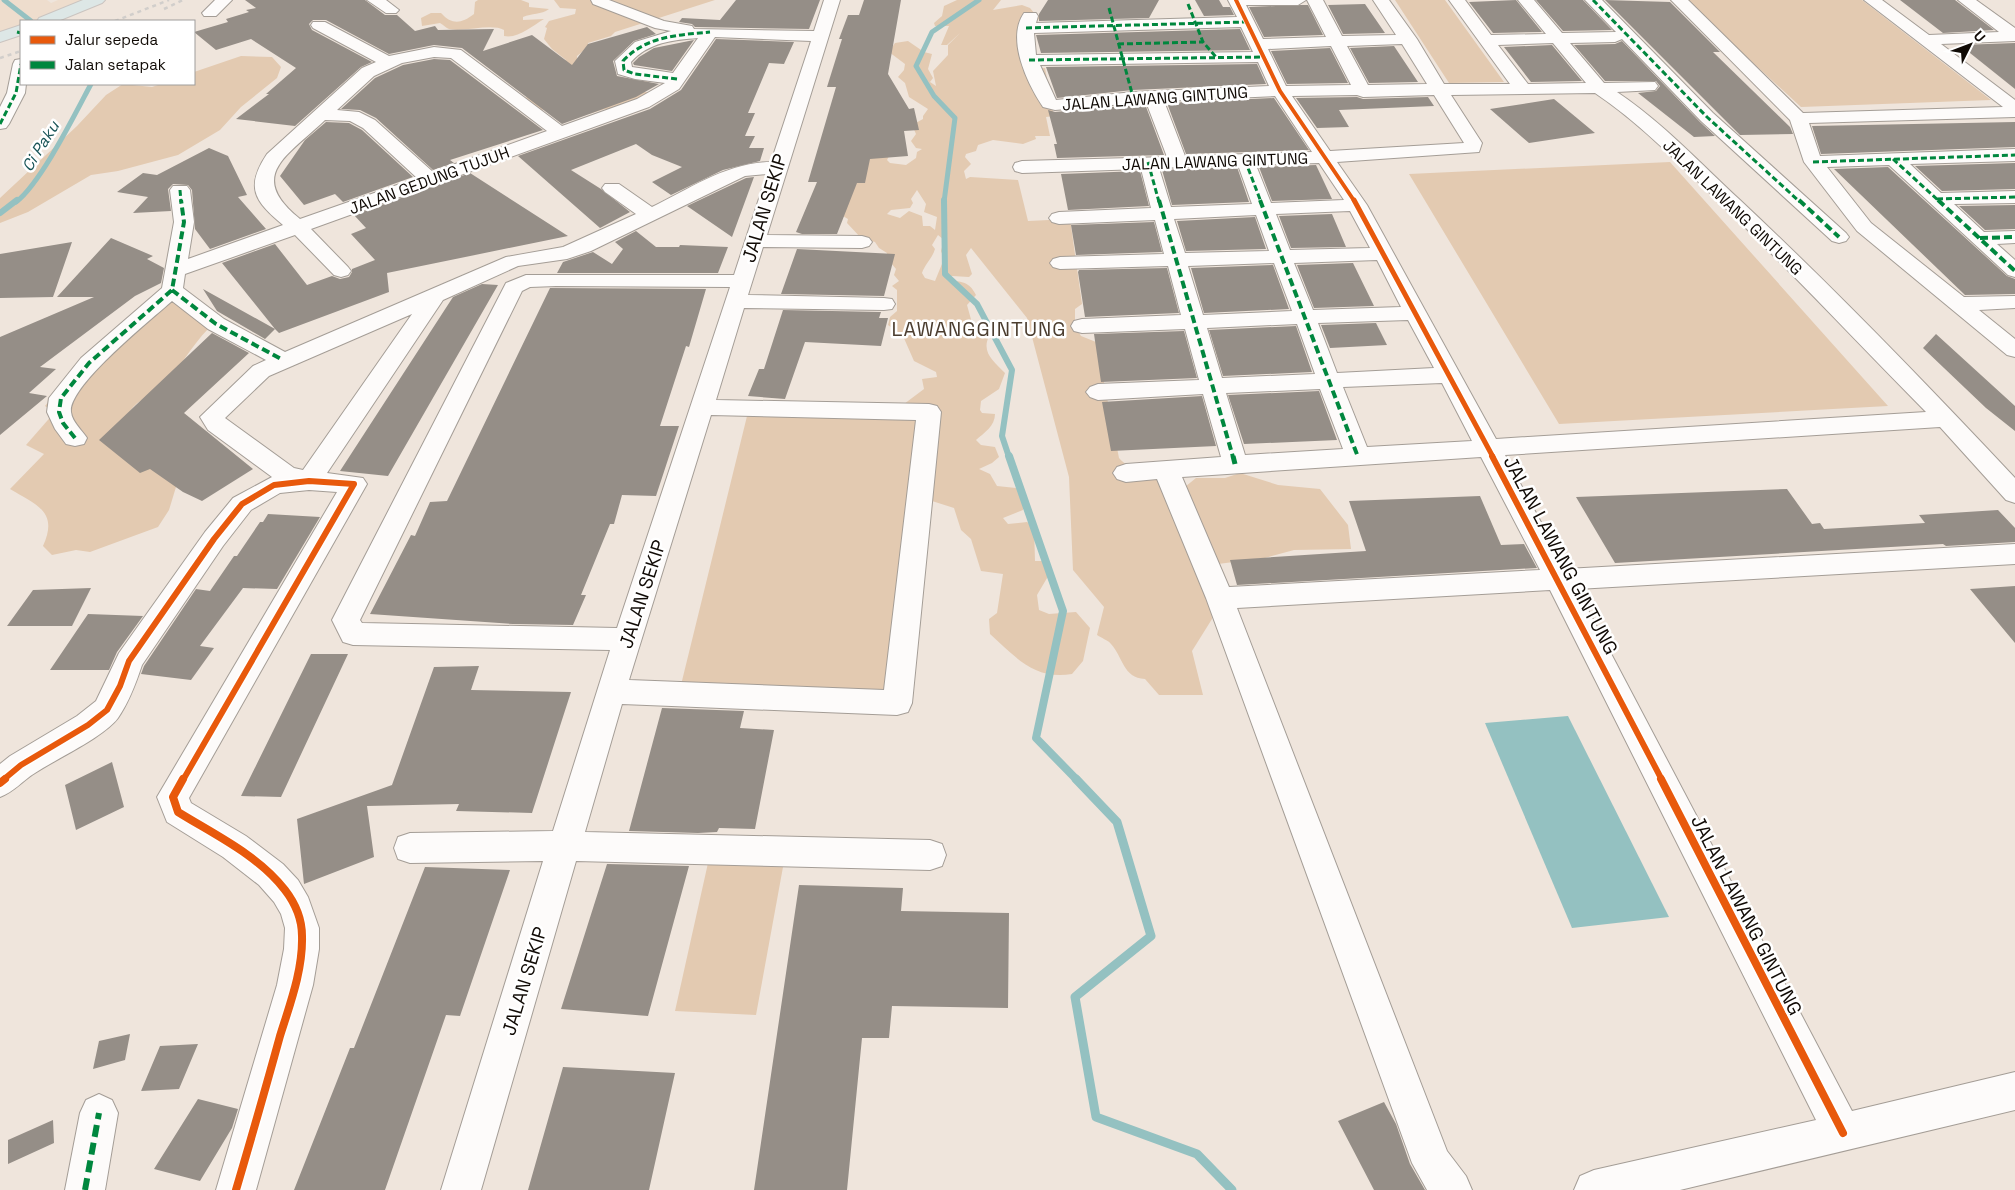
<svg xmlns="http://www.w3.org/2000/svg" width="2015" height="1190" font-family="'Space Grotesk',sans-serif">
  <style>
    .built { fill: #eeddcd }
    .green { fill: #e3cab1; fill-rule: evenodd }
    .water { fill: #94c1c1 }
    .lines { fill: none; stroke-linecap: round; stroke-linejoin: round }
    .stream-far3 { stroke: #94c1c1; stroke-width: 5 }
    .stream-far2 { stroke: #94c1c1; stroke-width: 6 }
    .stream-far1 { stroke: #94c1c1; stroke-width: 8 }
    .stream { stroke: #94c1c1; stroke-width: 9 }
    .building { fill: #958e87 }
    .minor-casing { stroke: #a49d96; stroke-width: 2 }
    .major-casing { stroke: #cac4c0; stroke-width: 2 }
    .minor { fill: #fdfbfa; fill-rule: evenodd }
    .major { fill: #dde7e6; fill-rule: evenodd }
    .rail { stroke: #d1cecb; stroke-width: 2.5; stroke-dasharray: 4 4; stroke-linecap: butt }
    .quiet-far3 { stroke: #00873e; stroke-width: 3; stroke-dasharray: 6 3; stroke-linecap: butt }
    .quiet-far2 { stroke: #00873e; stroke-width: 4; stroke-dasharray: 8 4; stroke-linecap: butt }
    .quiet-far1 { stroke: #00873e; stroke-width: 5; stroke-dasharray: 10 5; stroke-linecap: butt }
    .quiet { stroke: #00873e; stroke-width: 6; stroke-dasharray: 12 6; stroke-linecap: butt }
    .cycleway-far3-casing { stroke: #fff; stroke-width: 5.5 }
    .cycleway-far2-casing { stroke: #fff; stroke-width: 8 }
    .cycleway-far1-casing { stroke: #fff; stroke-width: 9 }
    .cycleway-casing { stroke: #fff; stroke-width: 11 }
    .cycleway-far3 { stroke: #e8590c; stroke-width: 4 }
    .cycleway-far2 { stroke: #e8590c; stroke-width: 5 }
    .cycleway-far1 { stroke: #e8590c; stroke-width: 6 }
    .cycleway { stroke: #e8590c; stroke-width: 8 }
    .labels { text-anchor: middle; stroke-width: 5; stroke-linejoin: round; paint-order: stroke }
    .far-street-label { font-size: 16px; fill: #100a05; stroke: #fff }
    .far-water-label { font-size: 16px; font-style: italic; fill: #185457; stroke: #fff }
    .street-label { font-size: 19px; fill: #100a05; stroke: #fff }
    .neighbourhood-label { font-size: 20px; letter-spacing: 1px; fill: #4c3e30; stroke: #fff }
  </style>
  <rect width="100%" height="100%" fill="#efe5dc"/>
  <path class="built" d="M0,0H47L51,3L58,0H92L38,21H21V27L0,34Z"/>
  <path class="green" d="M478,0H521L529,3V7L549,9C541,15 532,13 523,17V20L544,19C532,26 518,39 504,36V30C492,23 466,32 449,29C446,28 444,25 440,23L422,26L421,18L431,13H441C452,25 461,24 474,14L475,2Z
    M554,0H715L615,32L611,36L588,43V47L577,56V61L629,84L647,81L649,85L643,92H656L618,114L605,109L589,114L588,110L556,105L536,112L526,97C543,88 550,69 566,60L552,49L544,39L547,28L545,27L549,21L575,14L576,9L560,8Z
    M957,0H1001L993,10L1022,5L1030,8L1035,14L1041,16L1031,29L1033,39L1024,40L1031,69L1045,68L1054,116L1046,117L1050,136H1035L1036,139L1023,144L993,140L978,145L976,151L966,154L965,157L971,164L964,171L966,179L970,177L1018,180L1028,221L1070,219L1082,304L1075,309V326L1081,336L1096,342L1119,458C1130,471 1141,468 1157,465L1175,495L1196,478H1225L1240,473L1278,485L1320,489L1348,525L1351,549L1294,550L1265,558L1218,564L1210,592L1212,619L1192,651L1203,695H1159L1145,679C1123,678 1123,657 1111,644C1108,640 1101,638 1097,635L1104,607L1073,570L1069,477L1027,318L971,248L966,255L972,274L969,277L952,276L948,280C962,282 969,281 976,295L967,305L972,323L985,327L989,336C981,353 994,361 1005,373L999,389L981,401L980,410L982,413L995,414C995,426 984,433 976,440L981,445L995,447L999,457L992,463L979,469L990,474L997,486L1016,488L1027,497L1023,510L1003,518L1008,524L1027,522L1034,527L1035,561H1045L1050,573L1037,595L1039,610L1049,614L1076,612L1090,628L1083,661L1072,674C1033,680 1016,657 990,634L989,619L997,613L1003,574L981,571L971,539L961,530L954,508L910,494L884,697L680,689L749,408L920,415L915,452L932,430L933,414L924,409L909,411L904,404L924,389L922,379L937,377L936,372L914,361L903,336L888,325L890,317L897,311V290L892,286L899,281L894,275L896,269L886,257L887,253L879,248L875,242L861,238L847,223L848,219L836,212L844,207L842,199L852,194L838,186L835,179L845,175L852,167L867,161L861,154L870,151L869,147L871,139L855,135L856,128L847,127L841,121C856,115 875,114 886,128L884,136L890,141L885,147L890,154L887,160L890,163L906,165L916,158L917,152L922,149L916,148L911,141L916,134L912,125L923,119V116L928,109L909,97L905,83L898,77L904,70L905,64L889,52L895,43L908,41L924,52L932,54L928,69L933,78L930,82L936,86L933,71L948,55V45L960,33L947,45H941L949,26H935L934,23L942,16L944,6ZM917,190L926,204L924,212L937,217L935,230L930,226H923L922,216L909,211L900,218L887,214L891,210L910,208L913,203L911,199ZM938,235L944,240L941,251L944,259L935,281L925,278L922,273C925,264 932,259 935,249L932,245Z
    M1395,0H1445L1504,82L1449,83Z
    M1685,0H1862L1991,100L1801,107Z
    M241,56L272,57L281,67L277,78L241,107L220,130L178,155L118,171L91,175L28,212L0,223V198L77,126L106,95L123,84L152,87L161,84H194V72Z
    M1670,162L1888,406L1559,424L1409,174Z
    M169,299L182,303L208,329C191,346 178,372 161,387C151,397 138,399 130,411L174,475L176,487L169,510L158,527L90,552L76,550L52,555L43,546C59,511 36,505 10,489L44,454L26,445L54,413L45,406C84,359 108,320 169,299Z
    M708,863L783,867L756,1015L675,1011Z"/>
  <path class="water" d="M1568,716L1669,917L1572,928L1485,723Z"/>
  <g class="lines">
    <path class="stream-far3" d="M4,0L31,21
      M16,202C41,183 75,114 91,84
      M944,202L955,118L934,96L916,66L932,32L979,0"/>
    <path class="stream-far2" d="M944,200L945,274L977,304L1012,370L1002,436L1009,457
      M0,213L17,200"/>
    <path class="stream-far1" d="M1009,456L1063,611L1036,738L1077,780"/>
    <path class="stream" d="M1076,779L1117,822L1151,936L1075,997L1096,1117L1197,1154L1232,1190"/>
  </g>
  <path class="building" d="M245,0H365L385,15H397L415,31L435,26L438,30L494,29L483,51L532,35L572,65L588,44L647,27L656,34L634,41L613,61L617,76L659,84L636,97L562,124L462,48L434,45L389,54L326,20H313L309,24L312,30L372,62L361,67L295,126L236,119L269,94H266L296,68L251,39L216,50L194,32L228,22L226,19L249,12L246,10L256,8Z
    M736,0H820L809,29L695,27L692,24L679,22L682,18L720,20Z
    M864,0H901L888,74L909,109L914,108L919,130L904,131L908,156L870,159L865,183H857L837,234H802L796,232L817,182H808L836,87H827L842,39H839L848,15H859Z
    M1048,0H1159L1149,18L1039,21V14Z
    M1195,0H1219L1223,7H1230L1234,15L1204,16Z
    M1516,0L1542,32L1493,33L1469,2Z
    M1536,0H1583L1612,30L1563,31Z
    M1605,0L1670,2L1720,52H1713L1790,127L1793,134L1740,135Z
    M1900,0H1955L1994,30L1943,33Z
    M1365,4L1385,33L1343,34L1328,5Z
    M1301,5H1308L1323,35L1264,37L1249,7Z
    M1240,29L1250,50L1041,53L1036,35Z
    M716,39L794,42L784,64L769,63L748,113H755L745,136H755L749,148H764L760,161L723,170L671,195L652,182L682,167L652,155L636,144L571,170L601,189L630,212L600,228L518,156L650,109L681,90Z
    M694,40L672,71L634,65L633,63L639,57L654,48Z
    M1622,41L1700,122L1715,136L1694,137L1638,93L1656,91L1660,86L1656,81H1605L1574,45L1615,44Z
    M2015,43V89L1960,45Z
    M1552,45L1582,81L1531,82L1504,47Z
    M1394,46L1418,82L1369,83L1350,48Z
    M1330,48L1348,83L1287,84L1271,51Z
    M434,59L450,60L543,130L450,160L454,163L433,170L376,118L360,110L341,109L375,78L403,65Z
    M1257,64L1266,84L1133,90L1057,98L1046,67Z
    M1357,97L1363,99L1428,97L1434,106L1339,110L1349,127L1317,128L1296,98Z
    M1274,98L1309,150L1186,154L1167,103Z
    M1554,99L1595,133L1529,143L1490,109Z
    M1145,104L1164,155L1057,158L1054,144H1057L1048,110L1055,112Z
    M326,122L349,123L362,130L413,177L343,202L335,194L304,205L280,176L305,140Z
    M2015,122V147L1821,154L1812,126Z
    M209,148L228,156L247,195L238,197L266,229L210,249L195,229L192,190L188,185L173,184L168,189L171,211L133,213L148,197L117,192L143,173L157,175Z
    M2015,163V189L1942,191L1915,166Z
    M1316,165L1332,199L1272,201L1259,167Z
    M1237,167L1249,202L1172,205L1162,170Z
    M1888,167L2007,276L2015,279V294L1965,295L1834,169Z
    M1140,171L1149,206L1068,210L1061,174Z
    M470,173L568,236L387,273L389,292L279,333L275,329L265,339L217,311L203,289L275,329L222,263L275,244L307,285L332,276L340,279L349,277L352,272V269L375,260L351,234L366,228L354,215Z
    M754,177L732,237L687,206L746,178Z
    M2015,205V229L1985,230L1959,206Z
    M1332,214L1346,247L1291,248L1279,216Z
    M1255,217L1266,249L1186,251L1177,221Z
    M1154,222L1162,252L1076,255L1071,225Z
    M636,231L656,247H679L680,245L728,247L718,273H557L563,262L593,252L612,264L623,249L615,242Z
    M111,238L153,256L147,259L164,268L161,283L135,296L40,367L56,369L29,393L47,396L0,435V337L94,297H57Z
    M72,242L53,297L0,298V254Z
    M797,249L895,254L884,296L781,294Z
    M1353,263L1374,306L1314,308L1297,265Z
    M1273,265L1289,309L1204,313L1191,268Z
    M1167,268L1179,313L1085,317L1078,272L1079,270Z
    M482,284L498,285L388,476L340,471L453,297Z
    M550,288L706,289L689,347L686,346L660,426H679L656,496L622,495L614,524H610L581,595H586L573,625L513,624L370,614L411,535L415,536L430,502L447,501Z
    M783,310L881,312L879,318H888L881,346L805,342L785,399L748,396L759,369H764Z
    M1376,323L1387,345L1330,348L1321,325Z
    M1296,326L1312,372L1223,376L1209,330Z
    M1184,331L1197,378L1101,382L1094,334Z
    M212,333L249,353L184,413L253,469L202,501L183,492L150,469L140,473L99,440Z
    M1936,334L2015,406V431L1986,408L1923,348Z
    M1319,391L1337,440L1244,444L1228,395Z
    M1202,396L1216,446L1111,451L1102,402Z
    M1787,489L1812,524L1820,523L1824,529L1925,523L1919,515L1998,510L2015,528V542L1946,546L1943,544L1615,563L1576,497Z
    M1480,496L1501,545L1524,544L1537,568L1237,585L1230,560L1366,551L1349,501Z
    M268,514L320,517L277,589L243,588L200,646L214,648L191,680L141,674L144,666L196,589L210,591L234,556H237L260,522H263Z
    M2015,586V643L1970,589Z
    M91,588L72,626H7L33,590Z
    M88,614L143,616L117,652L109,670H50Z
    M311,654H348L281,797L241,796Z
    M479,666L471,690L571,692L532,813L456,811L459,804L367,806L374,857L304,884L297,819L392,785L434,667Z
    M662,708L744,711L740,728L774,730L755,829L719,828L717,832L698,833L629,831Z
    M112,762L124,807L76,830L65,785Z
    M607,864L689,866L648,1016L561,1009Z
    M425,867L510,870L460,1016L446,1015L385,1190H294L350,1048H354Z
    M799,885L903,888L901,911L1009,913L1008,1008L892,1006L889,1038H862L847,1190H754Z
    M130,1034L125,1060L93,1069L99,1041Z
    M198,1044L179,1089L141,1091L160,1046Z
    M563,1067L675,1073L649,1190H528Z
    M198,1099L238,1109L232,1128L200,1181L154,1169Z
    M1384,1102L1396,1124L1410,1164L1425,1190H1374L1338,1121Z
    M53,1120L54,1143L8,1164V1140Z"/>
  <g class="lines">
    <defs>
      <path id="minor" d="M215,0H232L216,16H204L202,13Z
        M367,0H386L399,10L396,13H386Z
        M591,0H609L664,21L692,26L694,29L814,31L824,0H840L767,235L862,236L869,238L872,242L869,246L862,248L763,247L748,295L884,298L892,299L895,304L892,309L884,310L744,308L716,400L929,404L937,406L941,412L912,703L908,712L897,715L622,704L585,832L930,840L942,844L946,855L942,866L930,870L576,861L481,1190H441L543,861L410,863L398,859L394,848L398,837L410,833L553,831L610,650L353,645L343,642L332,620L506,283L526,275H734L767,174L745,176L591,251L567,259L518,266L443,300L327,473L363,478L367,484L189,798L191,803L246,836L283,864L298,880L308,897L319,928V949L313,985L256,1190H216L277,985L284,949L285,928L281,914L274,902L259,885L223,857L167,822L157,797L337,492L309,490L280,493L251,510L223,546L142,665C136,683 129,702 118,718C104,737 56,759 35,773C22,781 14,792 0,797V764L10,756L77,716L96,701L119,653L205,532L233,498L272,477L208,430L200,417L253,366L266,360L208,329L172,301C152,319 68,386 71,412C72,422 82,430 87,438L84,444L75,446L66,444L55,429L47,412L49,398L81,358L162,288L174,222L170,190L173,186H187L190,190L194,222L188,259L283,225C254,201 245,187 267,154L362,68L376,62L313,28L311,25L313,22H325L389,56L434,47L461,50L562,126L637,99L665,83L635,79L618,74L615,61L635,42L671,31L655,28L593,4ZM715,37L811,41L771,162C728,162 689,189 652,207L619,184H605L602,188L605,192L636,214L563,247L506,257L285,352L224,319L183,288L185,274L295,235L334,275L341,277L348,275L351,271L348,267L311,229L649,107L679,89ZM698,38L673,73L632,67L631,62C649,42 673,40 698,38ZM434,57L451,58L547,131L433,172L375,120L359,112L337,110L374,76L402,63ZM325,120L350,121L363,128L417,178L300,219C245,175 289,155 325,120ZM556,286L730,287L617,628L362,623L360,620L522,291L530,287ZM412,314L303,470L294,468L225,418L269,376ZM711,415L916,420L884,690L629,680Z
        M1228,0H1306L1298,5H1246L1263,39L1326,37L1307,0H1323L1342,36L1396,35L1373,0H1389L1417,39L1444,84H1510L1449,0H1465L1491,35L1546,34L1518,0H1534L1562,33L1616,32L1585,0H1602L1713,113L1846,233L1849,237L1846,241L1839,243L1832,241L1701,121L1622,39L1615,42L1570,43L1604,83L1655,82L1658,86L1655,90L1617,92C1662,122 1701,164 1740,200C1835,289 1926,383 2015,478V503L2006,500L1940,427L1505,455L1566,569L2015,544V564L1577,589L1852,1111L2015,1072V1110L1680,1190H1574L1580,1176L1594,1170L1816,1120L1550,590L1237,608L1447,1151L1466,1176L1472,1190H1427L1412,1163L1206,598L1157,479L1126,482L1117,479L1113,473L1117,467L1126,464L1221,457L1203,394L1098,400L1090,397L1086,392L1090,387L1098,384L1199,380L1185,329L1082,333L1074,331L1071,326L1074,321L1082,319L1181,315L1168,266L1060,269L1053,267L1050,263L1053,259L1060,257L1164,254L1155,220L1059,224L1052,222L1049,218L1052,214L1059,212L1151,208L1141,169L1022,173L1015,171L1013,167L1015,163L1022,161L1167,157L1146,102L1055,110L1043,107C1027,83 1006,39 1024,13H1036L1038,16L1036,23L1237,17ZM1241,27L1253,52L1036,55L1034,33ZM1553,43L1586,83L1528,84L1498,45ZM1402,44L1427,84L1368,85L1347,46ZM1331,46L1351,85L1286,86L1268,49ZM1258,62L1269,86L1133,92L1056,100L1040,65ZM1595,93C1637,121 1673,158 1710,193C1784,264 1854,339 1926,412L1496,439L1367,205L1337,162L1479,152L1482,143L1451,95ZM1357,95L1363,97L1434,95L1464,143L1330,151L1292,96ZM1275,96L1312,152L1185,156L1164,101ZM1319,163L1344,200L1271,203L1256,165ZM1238,165L1252,204L1171,207L1159,168ZM1350,211L1370,248L1290,250L1276,214ZM1256,215L1269,251L1185,253L1174,219ZM1377,260L1401,307L1313,310L1294,263ZM1274,263L1292,311L1203,315L1188,266ZM1408,320L1434,368L1337,373L1318,323ZM1297,324L1315,374L1222,378L1207,328ZM1442,383L1472,441L1367,447L1343,387ZM1320,389L1343,449L1245,455L1226,393ZM1481,457L1540,570L1229,587L1182,477Z
        M1671,0H1688L1803,113L2003,107L1864,0H1882L1929,35L1999,32L1958,0H1976L2015,28V41L1941,44L2015,100V117L1809,123L1820,156L2015,149V161L1910,164L1941,193L2015,191V203L1954,204L1984,232L2015,231V243L1997,244L2015,260V277L2008,275L1889,165L1827,167L1871,223L1964,297L2015,296V308L1979,310L2015,339V357L2007,355L1857,231L1804,162L1790,120Z
        M21,59V84H26L25,93L9,124L6,128L0,129V107L7,93L13,64L15,60Z
        M99,1094L112,1100L118,1113L105,1190H65L80,1113L86,1100Z"/>
      <path id="major" d="M83,0H105L102,3L58,21H37L39,18Z
        M21,25V35L0,42V32Z"/>
    </defs>
    <use href="#minor" class="minor-casing"/>
    <use href="#major" class="major-casing"/>
    <use href="#minor" class="minor"/>
    <use href="#major" class="major"/>
    <path class="rail" d="M164,9L183,0
      M115,21L169,0
      M0,58L21,51"/>
    <path class="quiet-far3" d="M1593,0L1707,117L1800,202
      M1188,4L1203,42L1216,57
      M1109,8L1133,97
      M1026,28L1245,22
      M17,32L21,33
      M1118,44L1203,42
      M1029,60L1264,57
      M677,79L635,74L624,70L623,61C646,36 678,35 710,32
      M0,124L16,93L21,64
      M1893,159L1940,202
      M1245,160L1261,202
      M1148,162L1159,202
      M1813,162L2015,155
      M180,190L181,202
      M1937,199L2015,197"/>
    <path class="quiet-far2" d="M1159,200L1233,457
      M1260,200L1358,457
      M1799,200L1839,237
      M1938,200L2015,271
      M1980,238L2015,237
      M172,290L216,324L283,360
      M75,438L63,423L59,412L61,398L89,363L172,290L184,222L181,200"/>
    <path class="quiet-far1" d="M1233,456L1235,464"/>
    <path class="quiet" d="M85,1190L99,1113"/>
    <defs>
      <path id="cycleway-far3" d="M1236,0L1280,91L1355,202"/>
      <path id="cycleway-far2" d="M1354,200L1493,457"/>
      <path id="cycleway-far1" d="M1492,456L1662,780
        M3,780L21,765L88,725L107,710L120,686L129,661L214,539L242,504L274,485L309,481L354,484L183,780"/>
      <path id="cycleway" d="M183,779L173,797L178,812C215,835 258,855 285,890C295,903 302,920 302,936C303,970 290,1004 280,1036C266,1087 251,1139 236,1190
        M1661,779L1843,1133
        M0,783L5,779"/>
    </defs>
    <use href="#cycleway-far3" class="cycleway-far3-casing"/>
    <use href="#cycleway-far2" class="cycleway-far2-casing"/>
    <use href="#cycleway-far1" class="cycleway-far1-casing"/>
    <use href="#cycleway" class="cycleway-casing"/>
    <use href="#cycleway-far3" class="cycleway-far3"/>
    <use href="#cycleway-far2" class="cycleway-far2"/>
    <use href="#cycleway-far1" class="cycleway-far1"/>
    <use href="#cycleway" class="cycleway"/>
  </g>
  <g class="labels">
    <g class="far-street-label">
      <text transform="translate(1155 98) rotate(-4)" y="6">JALAN LAWANG GINTUNG</text>
      <text transform="translate(1215 161) rotate(-2)" y="6">JALAN LAWANG GINTUNG</text>
      <text transform="translate(429 180) rotate(-20)" y="6">JALAN GEDUNG TUJUH</text>
      <text transform="translate(1733 207) rotate(44)" y="6">JALAN LAWANG GINTUNG</text>
    </g>
    <g class="far-water-label">
      <text transform="translate(40 146) rotate(-58)" y="6">Ci Paku</text>
    </g>
    <g class="street-label">
      <text transform="translate(764 208) rotate(-73)" y="7">JALAN SEKIP</text>
      <text transform="translate(1561 555) rotate(62)" y="7">JALAN LAWANG GINTUNG</text>
      <text transform="translate(642 594) rotate(-72)" y="7">JALAN SEKIP</text>
      <text transform="translate(1747 915) rotate(63)" y="7">JALAN LAWANG GINTUNG</text>
      <text transform="translate(524 981) rotate(-73)" y="7">JALAN SEKIP</text>
    </g>
    <g class="neighbourhood-label">
      <text x="979" y="336">LAWANGGINTUNG</text>
    </g>
  </g>
  <rect x="20" y="20" width="175" height="65" fill="#ffffff" stroke="#9f9d9b"/>
  <rect x="30" y="36" width="25" height="8" fill="#e8590c" stroke="#9f9d9b"/>
  <text x="65" y="45" font-size="15" fill="#100a05">Jalur sepeda</text>
  <rect x="30" y="61" width="25" height="8" fill="#00873e" stroke="#9f9d9b"/>
  <text x="65" y="70" font-size="15" fill="#100a05">Jalan setapak</text>
  <g transform="translate(1970 45) rotate(48)" stroke="#ffffff" stroke-width="4" paint-order="stroke">
  <path d="M0-4L9 19L0 12L-9 19Z" fill="#100a05"/>
  <text y="-8" font-size="14" font-weight="bold" text-anchor="middle" fill="#100a05">U</text>
  </g>
</svg>
